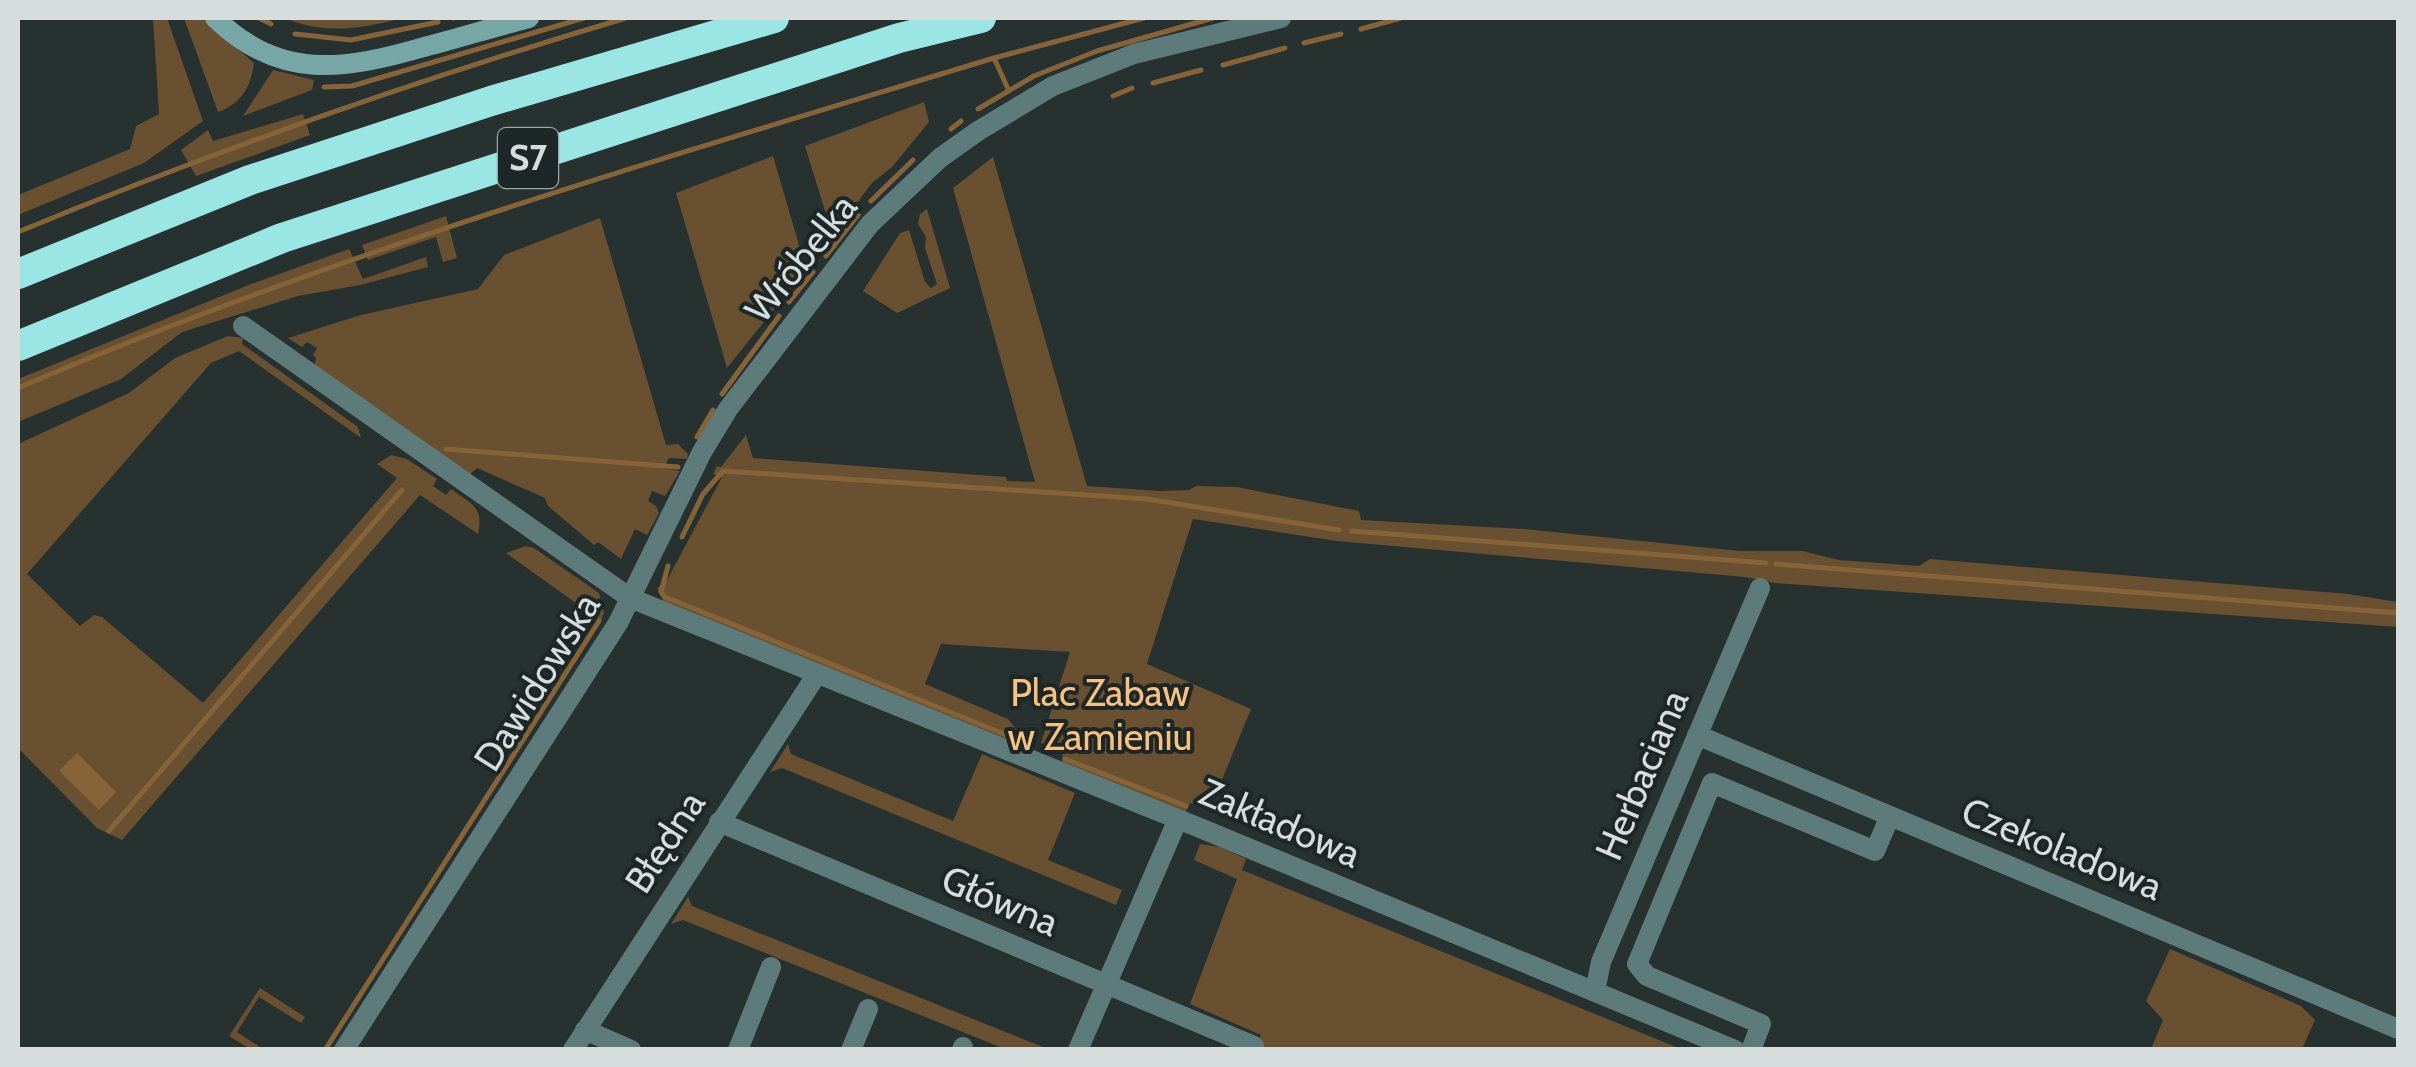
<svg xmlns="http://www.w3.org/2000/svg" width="2416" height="1067" font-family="Cabin,sans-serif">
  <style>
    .green { fill: #685031 }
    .water { fill: #866438 }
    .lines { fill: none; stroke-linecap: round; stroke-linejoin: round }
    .stream { stroke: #866438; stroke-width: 5 }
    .street { stroke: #5e7b7b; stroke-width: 20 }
    .secondary { stroke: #76a6a6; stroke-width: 20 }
    .highway { stroke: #9ae6e5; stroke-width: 30 }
    .labels { text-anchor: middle; stroke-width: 8; stroke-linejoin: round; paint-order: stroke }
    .shield { fill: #1d2727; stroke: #9ea6a6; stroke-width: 2.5 }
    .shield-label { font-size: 35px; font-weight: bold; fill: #d6dddc }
    .street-label { font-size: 38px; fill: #d6dddc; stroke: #1d2727 }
    .park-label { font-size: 38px; fill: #f8c17e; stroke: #1d2727 }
  </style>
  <rect width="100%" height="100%" fill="#263130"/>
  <path class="green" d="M153,18H167L203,121L144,163L18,215V195L130,149L136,126L159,114Z
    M184,18H202L254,63C251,87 241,104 218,112Z
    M285,18H402C362,29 324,35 285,18Z
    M273,70L314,80L312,90L243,116Z
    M924,102L929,122L892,167L872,183L845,219L830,227L805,146Z
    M303,114L310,135L196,176L181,150L208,130L213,141Z
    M773,156L806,269L727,368L676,193Z
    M993,157L1087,486L1159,491L1189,490L1196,486L1237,487L1359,511L1361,520L1523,529L1739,551H1802L1839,560L1919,566L1930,559L2348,594L2398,602V627L1775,583L1745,577L1337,541L1193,519L1147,664L1251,709L1217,792L1201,807L1190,803L1186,812L1062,762L1063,752L1041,743L1070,652L941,644L925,684L1008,719L1021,735L1012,742L663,601L657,588L666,582L722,477L713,474L717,466L721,467L746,435L753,458L1006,477L1007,481L1035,482L953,188Z
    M927,209L950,288L897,313L863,291L900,233L909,230L925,282L931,288L937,284L925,248L926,237L918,224L920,214Z
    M446,216L457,258L443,262L436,237L368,260L362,245Z
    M600,218L666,445L678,444L688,454L687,459L669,458L663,468L680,471L665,496L652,491L648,501L656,506L659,513L647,535L635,529L621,559L598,542L594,545L548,506L545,498L477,468L469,475L314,367L316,358L313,355L317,348L307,342L302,347L288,338L361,315L478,289L504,255Z
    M349,249L363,279L426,257L428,267L360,285L298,296L182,332L121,379L18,422V379L251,284Z
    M228,336L243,338L242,344L358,427L361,438L239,351L211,363L27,574L80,626L94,615L102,617L203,703L397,478L377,464L391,455L407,459L437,479L433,486L446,495L451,489C471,504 484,506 478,534L420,495L122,840L97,828L18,748V444L129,393L175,358Z
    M526,546L534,548L599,593L604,613L601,621L506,553Z
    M788,744L791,754L953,821L982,754L1075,793L1048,860L1122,890L1116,905L782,768L770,772Z
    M1200,844L1220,847L1246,859L1242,870L1681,1049H1256L1261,1035L1190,1004L1237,879L1194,860Z
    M688,897L692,906L1048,1049H1005L683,920L671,924Z
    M2170,949L2301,1006L2315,1020L2302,1049H2151L2163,1020L2146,1001Z
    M260,988L305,1017L301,1023L259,997L237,1032L263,1049H250L229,1036Z"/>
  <path class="water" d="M77,753L116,792L99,810L59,771Z"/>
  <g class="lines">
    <path class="stream" d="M259,18L271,24
      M453,18H454
      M1361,29L1401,18
      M295,34L351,40L438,22
      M1304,43L1341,34
      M994,58L1144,18
      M1223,65L1285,48
      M1153,83L1201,70
      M324,87L352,86L584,18
      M1113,96L1132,88
      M978,109L1034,76L1097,51L1213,18
      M951,129L961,121
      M871,201L913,160
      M18,232C216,150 420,79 626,18
      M826,256L858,215
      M789,302L813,272
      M18,388C334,253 665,158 994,58L1009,91
      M722,394L779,316
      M697,437L713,410
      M446,449L678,467
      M1352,531L1766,563
      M682,537L703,494L723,471L1147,499L1339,530
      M1776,564L2398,613
      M668,566L661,592L665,597L1014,738
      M1065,759L1186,806
      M109,831L402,490
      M325,1050L599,621"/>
    <path class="street" d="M243,326L630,598L1200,828L1735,1050
      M1697,735L2398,1029
      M719,822L1254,1046
      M1595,991L1601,962L1760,588
      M585,1030L631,1050
      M344,1050L618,623L702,452L728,409L870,224L940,158L978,131L1053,86L1134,54L1281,18
      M573,1050L817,674
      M738,1050L771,967
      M851,1050L868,1009
      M962,1050L963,1047
      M1078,1050L1178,819
      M1751,1050L1761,1024L1647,976L1637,964L1712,783L1875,851L1890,816"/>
    <path class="secondary" d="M215,18C280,81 344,70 424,47C459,38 494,27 529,18"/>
    <path class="highway" d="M18,274L250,180L491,101L774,18
      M18,346L282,238L899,38L981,18"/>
  </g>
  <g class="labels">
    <rect class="shield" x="498" y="128" width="60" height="60" rx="8"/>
    <g class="shield-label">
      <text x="528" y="170">S7</text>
    </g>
    <g class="street-label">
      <text transform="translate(801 258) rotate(-51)" y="13">Wróbelka</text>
      <text transform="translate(537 682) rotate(-58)" y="13">Dawidowska</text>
      <text transform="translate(1642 775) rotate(-67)" y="13">Herbaciana</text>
      <text transform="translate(1280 823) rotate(23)" y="13">Zakładowa</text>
      <text transform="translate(665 842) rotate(-57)" y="13">Błędna</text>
      <text transform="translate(2062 849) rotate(22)" y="13">Czekoladowa</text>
      <text transform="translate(1000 901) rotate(23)" y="13">Główna</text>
    </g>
    <g class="park-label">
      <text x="1100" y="706">Plac Zabaw<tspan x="1100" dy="44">w Zamieniu</tspan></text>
    </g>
  </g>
  <rect width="2416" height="1067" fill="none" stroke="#d6dddc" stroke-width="40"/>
</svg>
